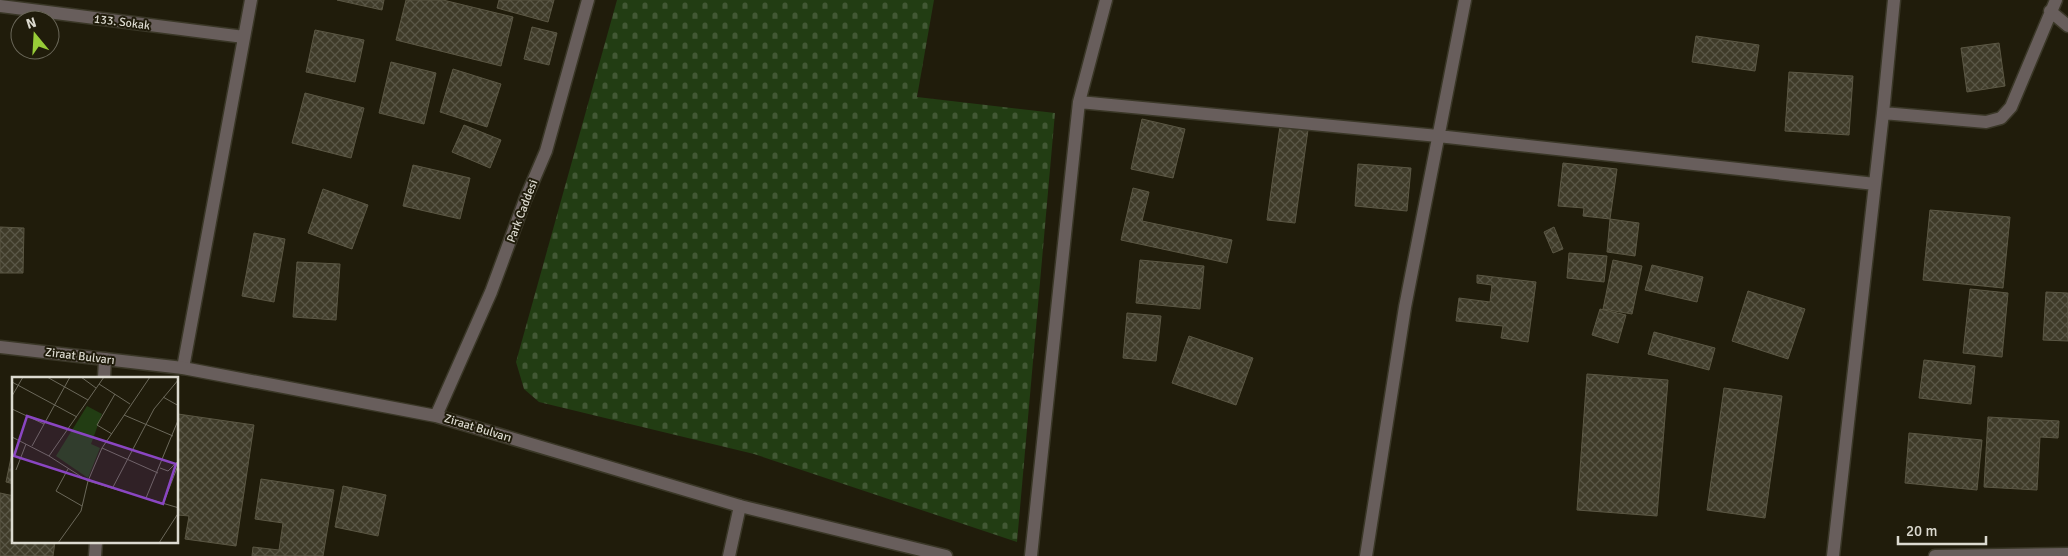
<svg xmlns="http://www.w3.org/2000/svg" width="2068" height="556" font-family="Signika,sans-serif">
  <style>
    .cemetery { fill: url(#cemetery-stones) }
    .building { fill: url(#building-cross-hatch); stroke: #5b5744 }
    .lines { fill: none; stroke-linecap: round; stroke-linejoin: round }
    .service-casing { stroke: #3a3727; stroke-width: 15 }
    .minor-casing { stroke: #3a3727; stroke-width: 15 }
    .tertiary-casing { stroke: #3a3727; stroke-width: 15 }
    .service { stroke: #685e5c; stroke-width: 12 }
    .minor { stroke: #685e5c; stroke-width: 12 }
    .tertiary { stroke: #685e5c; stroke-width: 12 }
    .labels { text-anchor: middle; stroke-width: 4; stroke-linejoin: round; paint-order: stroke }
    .street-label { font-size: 12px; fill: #dcdad0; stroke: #201c0b }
    .inset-road { fill: none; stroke: #6b685a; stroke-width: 1 }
    .view { fill: #8a46c2; fill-opacity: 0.15; stroke: #8a46c2; stroke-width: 2.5 }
    .inset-edge { fill: none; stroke: #dcdad0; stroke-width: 2.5 }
  </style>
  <defs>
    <pattern id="cemetery-stones" width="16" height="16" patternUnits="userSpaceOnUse" patternTransform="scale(1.25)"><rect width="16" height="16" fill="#223d13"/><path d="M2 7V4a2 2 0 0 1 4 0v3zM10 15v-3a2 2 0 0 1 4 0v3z" fill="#425834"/></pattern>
    <pattern id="building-cross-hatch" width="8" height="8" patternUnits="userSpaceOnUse" patternTransform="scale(1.25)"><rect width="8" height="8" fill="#3f3b29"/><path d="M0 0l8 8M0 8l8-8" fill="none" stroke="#5a5747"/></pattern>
  </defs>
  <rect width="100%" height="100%" fill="#201c0b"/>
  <path class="cemetery" d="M617,0H934L917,97L1055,113L1017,542L754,454L539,402L524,389L516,362Z"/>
  <path class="building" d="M337,0H384L382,10Z
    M406,0H443L513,17L501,66L396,40Z
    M499,0H554L548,22L497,8Z
    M532,27L557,33L549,65L524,59Z
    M315,30L364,40L355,82L306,72Z
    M1696,36L1759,45L1755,71L1692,62Z
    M1999,43L2005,86L1967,92L1961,48Z
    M391,62L436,73L424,124L379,113Z
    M453,69L501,84L487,127L440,112Z
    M1789,72L1853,76L1849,135L1785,131Z
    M305,93L364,108L351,158L292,143Z
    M1142,119L1185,129L1173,178L1131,169Z
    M464,125L501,140L490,168L452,152Z
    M1280,126L1308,130L1295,223L1267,220Z
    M1563,163L1617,169L1610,219L1583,216L1584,208L1558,206Z
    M1358,164L1411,168L1407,211L1355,206Z
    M413,165L470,178L460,219L403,206Z
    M1133,188L1149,192L1142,221L1232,240L1227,263L1121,240Z
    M323,189L368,205L352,249L308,233Z
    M1930,210L2010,217L2003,288L1923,280Z
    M1610,219L1639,223L1635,256L1607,252Z
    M0,227L24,228L23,273H0Z
    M1554,227L1563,249L1553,253L1544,232Z
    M254,233L285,239L274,302L242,296Z
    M1569,253L1607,256L1604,282L1567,278Z
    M1140,260L1204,266L1200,309L1136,303Z
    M1613,260L1642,266L1632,314L1603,309Z
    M297,262L340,264L336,320L293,317Z
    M1652,265L1703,277L1697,302L1645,290Z
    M1477,275L1536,282L1528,342L1501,338L1503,326L1456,321L1459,298L1490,302L1492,285L1477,283Z
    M1970,289L2008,293L2002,357L1963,353Z
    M1748,291L1805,309L1788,359L1732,341Z
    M2046,292L2068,293V341L2043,340Z
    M1600,309L1626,315L1618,343L1592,335Z
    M1127,313L1161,316L1156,361L1123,358Z
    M1654,332L1715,348L1709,370L1648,354Z
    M1189,336L1253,358L1236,405L1172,383Z
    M1924,360L1975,366L1971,404L1919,398Z
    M1587,374L1668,380L1657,516L1577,510Z
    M1724,388L1782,396L1765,518L1707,510Z
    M178,414L254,425L236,546L185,539L189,516L178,515Z
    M1988,417L2059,421L2058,438L2040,437L2037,490L1984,487Z
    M1909,433L1982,440L1977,490L1905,483Z
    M14,443V484L6,482Z
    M261,479L334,490L323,556H252L253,547L279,550L283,523L255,519Z
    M343,486L386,495L378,536L335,527Z
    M0,493L14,496V542H55L53,556H0Z"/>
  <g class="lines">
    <defs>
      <path id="service" d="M729,556L740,506"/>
      <path id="minor" d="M0,6L244,37
        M2050,11L2068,26
        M1079,102L1438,136L1875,184
        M1883,113L1986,122L2001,118L2011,107L2056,0
        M183,368L251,0
        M104,378L105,359
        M95,556L96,542
        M1031,556L1079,102L1106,0
        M1366,556L1405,307L1465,0
        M1833,556L1883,113L1894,0"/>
      <path id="tertiary" d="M0,347L183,368L436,416L740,506L946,556
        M436,416L491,292L525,200L546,151L588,0
        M1935,556L2068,554"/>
    </defs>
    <use href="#service" class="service-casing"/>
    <use href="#minor" class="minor-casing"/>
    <use href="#tertiary" class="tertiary-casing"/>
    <use href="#service" class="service"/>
    <use href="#minor" class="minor"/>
    <use href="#tertiary" class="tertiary"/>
  </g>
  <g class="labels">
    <g class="street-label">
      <text transform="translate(122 22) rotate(7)" y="4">133. Sokak</text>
      <text transform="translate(522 211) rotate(-69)" y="4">Park Caddesi</text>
      <text transform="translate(80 356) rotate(7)" y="4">Ziraat Bulvarı</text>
      <text transform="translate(478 428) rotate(17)" y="4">Ziraat Bulvarı</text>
    </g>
  </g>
  <g transform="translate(12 377)">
    <rect width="166" height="166" fill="#201c0b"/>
    <path d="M75,29L90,37L79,67L88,71L76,101L44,79Z" fill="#223d13"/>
    <path class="inset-road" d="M35,0L76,23M69,0L84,11M0,5L65,40M87,7L118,27M0,19L11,0M151,20L167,29M0,32L32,47M112,38L161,59M100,57L85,48L103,17M0,60L37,79L76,104L167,131M20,69L58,0M90,71L146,96M37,79L92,0M148,91L156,94L167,83M56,92L44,114L70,129M4,93L14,67M100,112L142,32L167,2M134,121L167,41M151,127L165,91M46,166L69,134L76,104L90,71L138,0M147,166L167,135"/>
    <path class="view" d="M15,39L164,87L151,127L2,79Z"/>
    <rect width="166" height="166" class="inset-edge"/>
  </g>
  <g transform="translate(35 35) rotate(342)"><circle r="24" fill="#201c0b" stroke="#6b685a"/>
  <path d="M0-4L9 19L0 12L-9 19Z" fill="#97cc38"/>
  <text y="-8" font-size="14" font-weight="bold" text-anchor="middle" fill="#dcdad0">N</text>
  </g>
  <path d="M1898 536v8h88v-8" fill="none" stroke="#dcdad0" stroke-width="2.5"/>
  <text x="1906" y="536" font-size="15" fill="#dcdad0" stroke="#201c0b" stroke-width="4" paint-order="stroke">20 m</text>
</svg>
